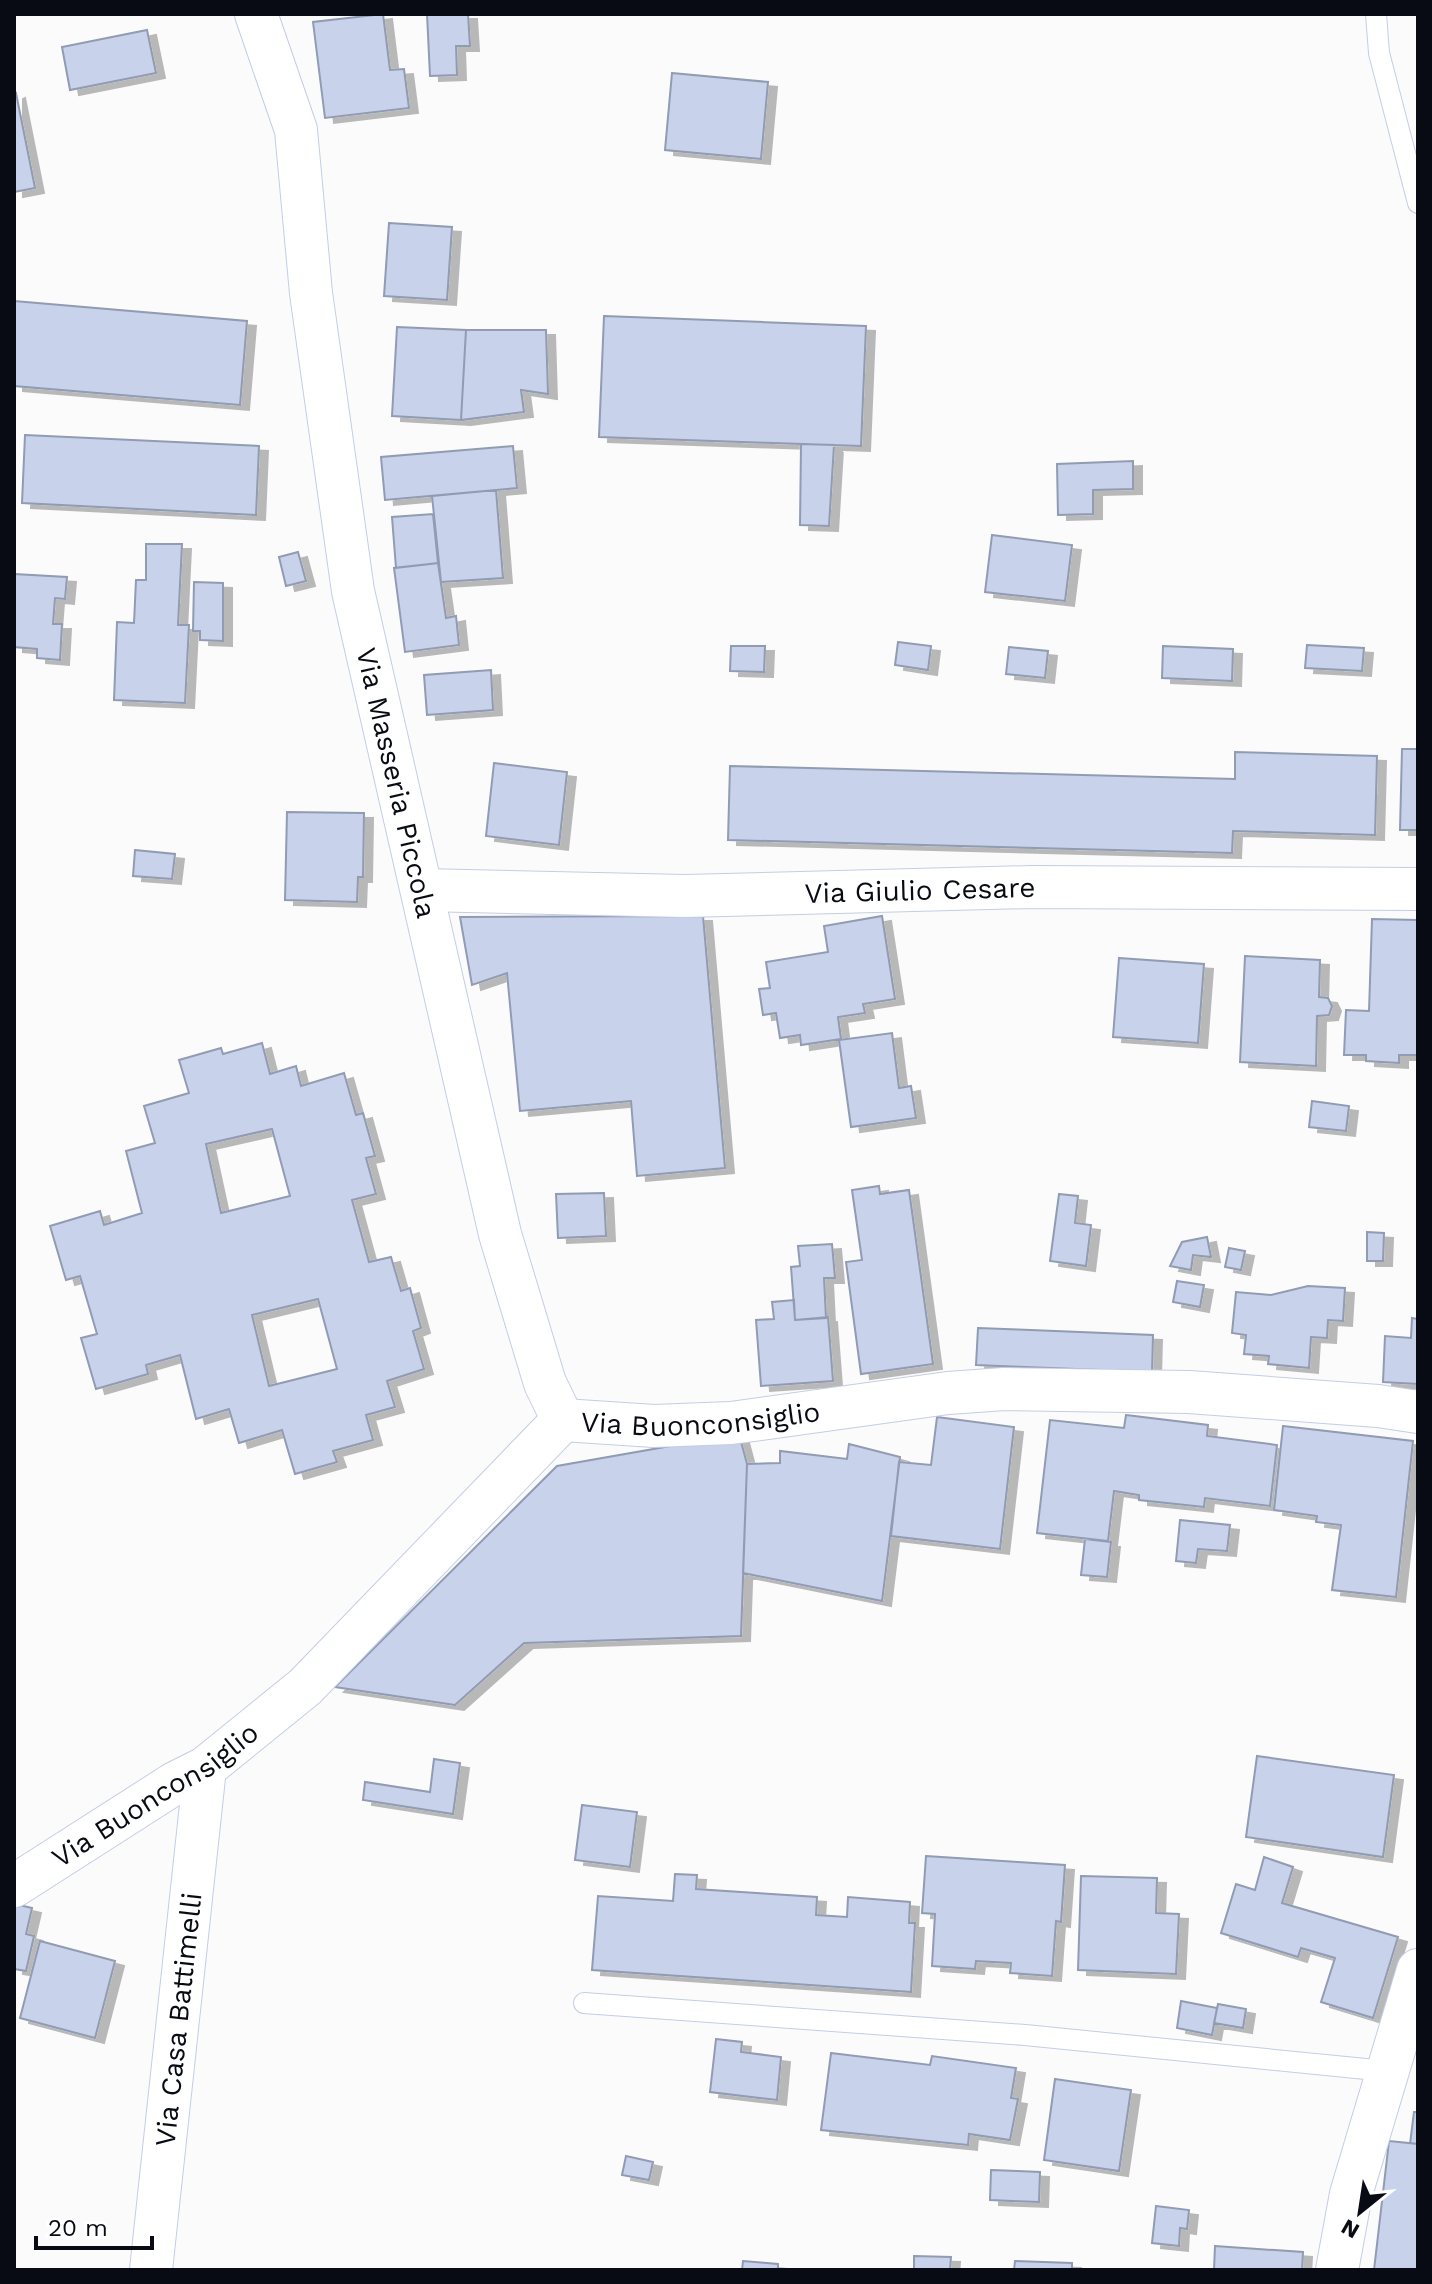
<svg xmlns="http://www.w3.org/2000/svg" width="1432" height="2284" font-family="'Work Sans',sans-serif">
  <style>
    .building { fill: #c8d2eb; stroke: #919bb2; stroke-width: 2; fill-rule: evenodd; filter: url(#shadow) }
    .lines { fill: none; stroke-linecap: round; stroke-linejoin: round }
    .lane-casing { stroke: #c3cde6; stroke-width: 22 }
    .street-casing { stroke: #c3cde6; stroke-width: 44 }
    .lane { stroke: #fff; stroke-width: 20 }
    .street { stroke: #fff; stroke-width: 42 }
    .labels { text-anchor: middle; stroke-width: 6; stroke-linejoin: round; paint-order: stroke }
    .street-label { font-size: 28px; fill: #080b13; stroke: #fff }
  </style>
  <defs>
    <filter id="shadow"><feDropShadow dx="9" dy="5" stdDeviation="0" flood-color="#0004"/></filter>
  </defs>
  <rect width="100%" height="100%" fill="#fbfbfb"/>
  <path class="building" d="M383,14L390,70L404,69L409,108L325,118L313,22Z
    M427,14H468L470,46H456L457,75L430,76Z
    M147,30L156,73L70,90L62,47Z
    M672,73L768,82L761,159L665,150Z
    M16,93L35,188L14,192V94Z
    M389,223L452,227L447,300L384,296Z
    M14,301L247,321L240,405L14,386Z
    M604,316L866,326L861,446L599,437Z
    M397,327L466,330L461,420L392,416Z
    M466,330H546L548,394L521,390L524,412L461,420Z
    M25,435L259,446L256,515L22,503Z
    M801,444L834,445L829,526L800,525Z
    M513,446L517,488L385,500L381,457Z
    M1133,461V489L1093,490V514L1058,515L1057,464Z
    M496,490L503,578L441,582L432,496Z
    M433,514L438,563L396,568L392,517Z
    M992,535L1072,545L1065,601L985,592Z
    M146,544H182L178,625H189L185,703L114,700L117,622L134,623L136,580H146Z
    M298,552L306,581L286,586L279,557Z
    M438,563L446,618L456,616L459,645L405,652L394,568Z
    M14,574L67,577L65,599L55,598L53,624H62L60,660L37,658V649L14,647Z
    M194,582L223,583V641L200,640V631H193Z
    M898,642L931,646L928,670L895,665Z
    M1307,645L1364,648L1362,671L1305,668Z
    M731,646H765L764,672L730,671Z
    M1163,646L1233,649L1232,681L1162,678Z
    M1009,647L1048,651L1045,678L1006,674Z
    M491,670L493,710L427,715L424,675Z
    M1402,749H1418V830H1400Z
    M1235,752L1377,756L1375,835L1233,831L1232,853L728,840L730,766L1235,779Z
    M494,763L567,772L559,845L486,836Z
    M287,812L364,813L363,877H358L357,902L285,900Z
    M135,850L175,854L172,879L133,876Z
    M703,916L725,1168L637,1176L631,1101L520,1111L507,973L472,985L460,917Z
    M882,916L895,999L863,1004L865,1013L838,1017L841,1039L801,1045L800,1035L780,1038L776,1013L763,1015L759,989L770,988L766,962L828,952L824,926Z
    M1372,919L1418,920V1055H1399V1063L1366,1061V1055H1344L1346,1010L1369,1011Z
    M1245,956L1320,960L1319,997L1328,998L1332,1006L1329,1015L1317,1016L1316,1066L1240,1062Z
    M1119,958L1204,964L1198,1043L1113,1037Z
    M892,1033L899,1088L911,1086L916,1118L851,1127L839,1040Z
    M262,1043L270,1074L296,1066L301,1086L344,1073L356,1115L363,1113L375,1156L366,1158L376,1194L352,1200L369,1262L391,1257L401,1291L410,1288L421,1328L413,1331L424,1369L387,1381L395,1407L366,1415L373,1440L333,1451L337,1462L295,1474L282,1430L239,1443L229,1409L196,1419L180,1355L146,1365L148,1374L96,1389L81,1338L97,1334L80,1276L66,1280L50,1226L100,1211L104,1225L142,1213L126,1151L155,1143L144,1106L189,1093L179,1060L221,1048L223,1054ZM272,1129L290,1196L221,1213L206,1144ZM318,1299L337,1369L269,1386L252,1315Z
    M1312,1101L1349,1106L1346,1131L1309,1127Z
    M879,1186L880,1194L909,1190L933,1364L861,1374L846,1262L862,1260L852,1190Z
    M604,1193L606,1236L558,1238L556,1194Z
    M1059,1194L1078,1196L1075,1223L1091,1225L1086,1266L1050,1261Z
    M1367,1232L1384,1233L1383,1261H1367Z
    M1207,1237L1211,1257L1193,1255L1191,1270L1170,1266L1182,1242Z
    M832,1244L835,1278H824L826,1318L795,1320L791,1267L800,1266L798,1246Z
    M1229,1248L1245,1251L1241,1270L1225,1267Z
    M1177,1281L1204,1285L1200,1307L1173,1302Z
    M1308,1286L1345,1288L1343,1321L1328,1320L1327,1338L1311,1337L1309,1368L1268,1364L1269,1356L1244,1354L1246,1335L1232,1333L1236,1292L1271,1295Z
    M794,1300L795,1320L828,1317L833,1381L761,1386L756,1320L774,1319L772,1302Z
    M1412,1318L1418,1319V1384L1383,1382L1385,1336L1411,1338Z
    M978,1328L1153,1335L1152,1372L976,1365Z
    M1126,1415L1208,1425L1207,1436L1277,1445L1270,1506L1205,1498L1204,1507L1139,1500V1495L1114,1491L1108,1541L1037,1533L1050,1420L1124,1428Z
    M937,1417L1014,1427L1000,1549L891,1536L899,1462L931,1465Z
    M1283,1426L1413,1441L1396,1597L1332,1590L1341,1525L1316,1522L1317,1516L1274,1510Z
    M739,1434L747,1464L741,1636L524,1643L455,1705L335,1687L557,1466Z
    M849,1444L900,1457L882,1601L743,1573L747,1464L780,1463V1451L847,1459Z
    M1180,1520L1230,1525L1227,1551L1198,1549L1196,1563L1176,1561Z
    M1085,1539L1111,1542L1107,1577L1081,1575Z
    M1257,1756L1394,1775L1383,1857L1246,1837Z
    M434,1759L460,1763L453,1814L363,1800L365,1782L430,1792Z
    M582,1805L637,1812L630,1867L575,1860Z
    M926,1856L1065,1865L1061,1922L1056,1921L1052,1976L1010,1973L1011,1963L976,1961L975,1969L932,1966L935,1914L922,1913Z
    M1264,1857L1293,1867L1282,1903L1398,1937L1373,2018L1321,2002L1335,1958L1301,1948L1298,1957L1221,1933L1236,1884L1255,1890Z
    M675,1874L697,1875L696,1889L817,1897L816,1915L847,1917L848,1897L910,1902L909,1923H915L911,1992L592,1970L598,1896L673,1901Z
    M1081,1876L1157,1878L1156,1913L1179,1914L1176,1974L1078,1970Z
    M15,1904L32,1908L26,1934L34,1936L26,1971L14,1969Z
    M40,1941L115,1961L95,2038L20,2018Z
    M1181,2001L1217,2008L1212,2035L1177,2028Z
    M1218,2004L1246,2009L1243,2028L1214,2023Z
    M716,2039L742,2042L741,2052L781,2057L777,2100L710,2092Z
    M831,2053L930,2065L932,2056L1016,2068L1011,2098L1018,2099L1010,2140L969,2134L968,2145L821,2130Z
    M1055,2079L1131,2090L1119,2171L1044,2160Z
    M1414,2112H1418V2144H1410Z
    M1389,2141L1418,2144V2270H1374Z
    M626,2156L653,2162L649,2180L622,2175Z
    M991,2170L1040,2172L1039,2202L990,2200Z
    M1156,2206L1189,2210L1187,2229L1180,2228L1179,2246L1152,2243Z
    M1215,2246L1303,2252L1302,2270H1214Z
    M914,2256L951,2257L950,2270H914Z
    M743,2261L778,2264V2270H742Z
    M1015,2261L1072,2263V2270H1014Z"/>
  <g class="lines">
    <defs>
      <path id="lane" d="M1376,14L1379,53L1418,203
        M584,2003L1025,2035L1386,2071"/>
      <g id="street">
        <path id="s1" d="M256,14L296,130L311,293L353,591L500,1234L545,1383L563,1420"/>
        <path id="s2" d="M422,890L685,896L1031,887L1418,889"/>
        <path id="s3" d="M563,1420L654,1426L731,1423L948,1393L1004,1389L1189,1392L1378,1406L1418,1412"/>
        <path id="s4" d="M14,1886L175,1783L205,1768L305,1687L563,1420"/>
        <path id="s5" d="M151,2270L205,1768"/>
        <path d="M1337,2270L1351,2194L1418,1970"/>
      </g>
    </defs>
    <use href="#lane" class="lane-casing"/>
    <use href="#street" class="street-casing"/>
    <use href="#lane" class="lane"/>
    <use href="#street" class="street"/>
  </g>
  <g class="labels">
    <g class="street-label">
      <text dy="10" stroke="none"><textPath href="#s1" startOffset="784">Via Masseria Piccola</textPath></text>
      <text dy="10" stroke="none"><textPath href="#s2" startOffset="498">Via Giulio Cesare</textPath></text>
      <text dy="10" stroke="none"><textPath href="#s3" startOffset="138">Via Buonconsiglio</textPath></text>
      <text dy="10" stroke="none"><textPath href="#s4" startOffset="168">Via Buonconsiglio</textPath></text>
      <text dy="10" stroke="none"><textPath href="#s5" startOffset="252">Via Casa Battimelli</textPath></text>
    </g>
  </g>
  <rect width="1432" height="2284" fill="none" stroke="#080b13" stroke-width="32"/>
  <g transform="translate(1360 2212) rotate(210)" stroke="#ffffff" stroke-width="6" paint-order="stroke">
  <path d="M0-6L14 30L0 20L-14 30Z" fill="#080b13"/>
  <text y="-12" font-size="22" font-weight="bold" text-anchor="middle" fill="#080b13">N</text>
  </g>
  <path d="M36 2236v12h116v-12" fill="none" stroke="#080b13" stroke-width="4"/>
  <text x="48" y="2236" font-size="24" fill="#080b13" stroke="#ffffff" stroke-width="6" paint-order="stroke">20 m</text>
</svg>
